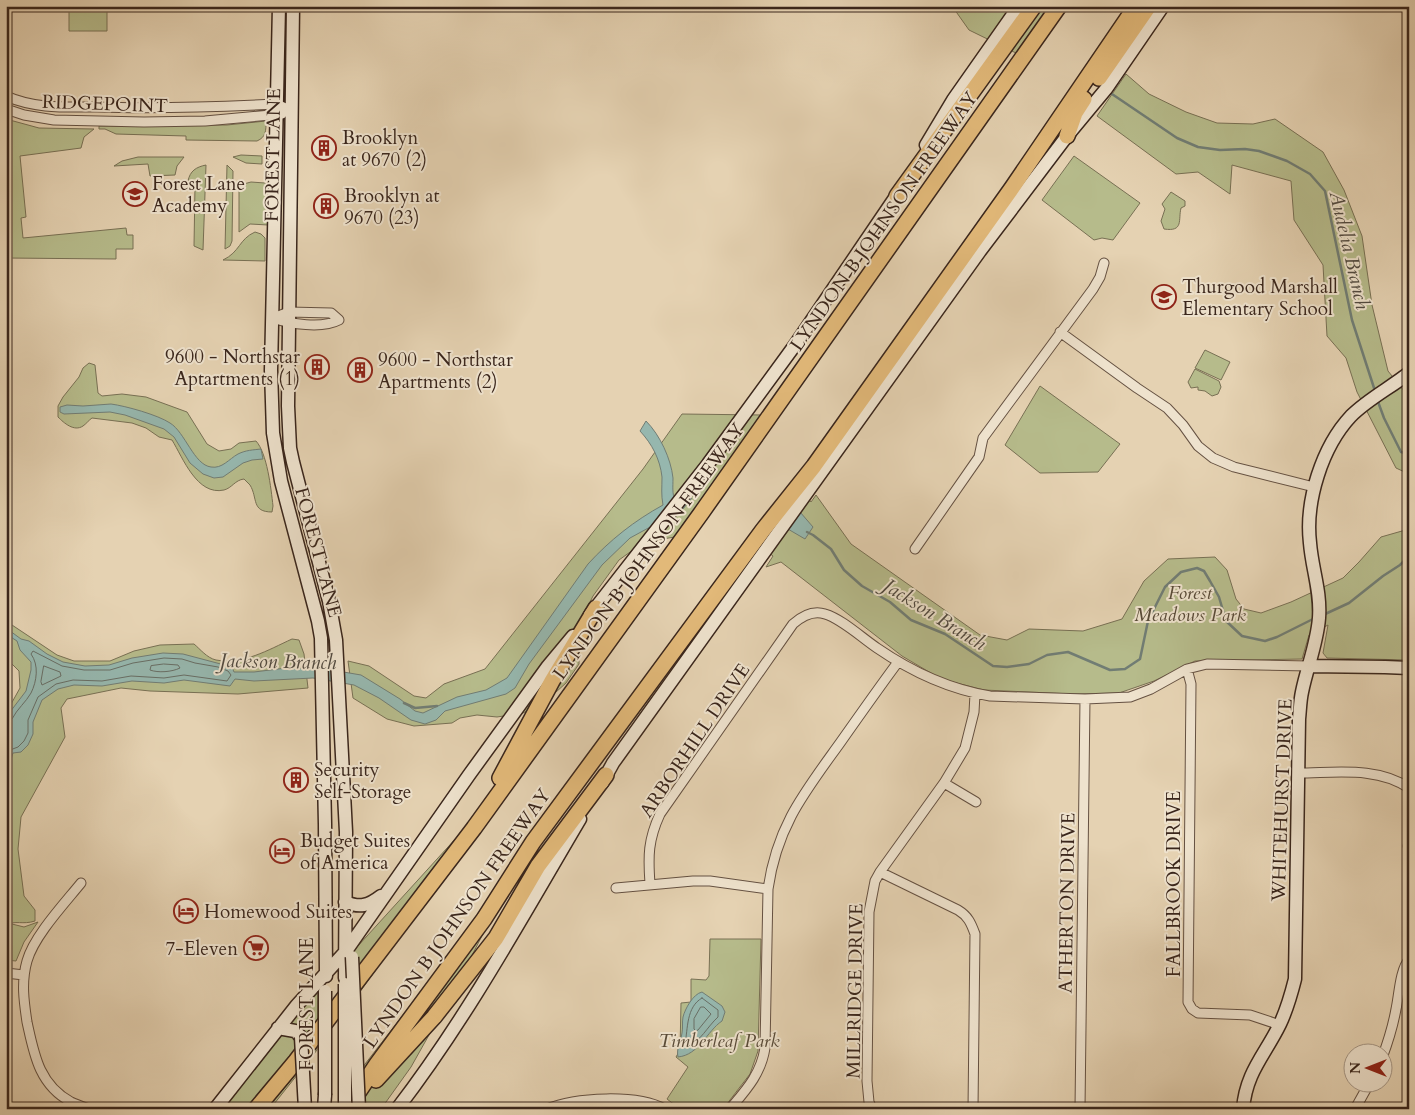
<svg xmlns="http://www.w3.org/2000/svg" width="1415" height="1115" font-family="Cardo,serif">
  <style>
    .green { fill: #b6bb8b; stroke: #787054 }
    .water { fill: #96b7ae; stroke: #717d74 }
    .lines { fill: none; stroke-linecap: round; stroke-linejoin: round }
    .shore { stroke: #686e65; stroke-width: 1 }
    .stream { stroke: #717d74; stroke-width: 2.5 }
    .street-casing { stroke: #655142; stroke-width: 11 }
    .secondary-casing { stroke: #3a261c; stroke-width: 15 }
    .highway-casing { stroke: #3a261c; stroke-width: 18 }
    .street { stroke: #eee2cd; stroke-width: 9 }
    .secondary { stroke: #eee2cd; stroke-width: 12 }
    .highway { stroke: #e2b979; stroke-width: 15 }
    .secondary-bridge-casing { stroke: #3a261c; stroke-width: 15; stroke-linecap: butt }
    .secondary-bridge { stroke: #eee2cd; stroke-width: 12 }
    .labels { text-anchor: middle; stroke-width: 4; stroke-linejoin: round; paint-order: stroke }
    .street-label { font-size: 19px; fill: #3a261c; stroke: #eee2cd }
    .poi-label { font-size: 19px; fill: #3a261c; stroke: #eee2cd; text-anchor: start }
    .park-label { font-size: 19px; font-style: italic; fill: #594b38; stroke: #eee2cd }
    .water-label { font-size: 20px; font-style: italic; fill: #514a40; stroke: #eee2cd }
  </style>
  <rect width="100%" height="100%" fill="#e5d2b2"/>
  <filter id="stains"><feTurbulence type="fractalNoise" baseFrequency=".004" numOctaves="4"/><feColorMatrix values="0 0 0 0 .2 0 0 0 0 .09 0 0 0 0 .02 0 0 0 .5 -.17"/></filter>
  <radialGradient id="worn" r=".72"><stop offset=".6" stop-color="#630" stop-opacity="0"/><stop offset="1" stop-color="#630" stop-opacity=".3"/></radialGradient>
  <path class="green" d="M952,6H1035L1046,14L1018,54L969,30Z
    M69,10H107V31H69Z
    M1126,74L1149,94L1186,112L1217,123L1253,124L1275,119L1323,152L1344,190L1362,236L1372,305L1388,371L1409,397V474L1396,468L1357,392L1346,358L1327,336L1323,265L1294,220L1291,181L1232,165L1230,194L1198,172L1176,174L1097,116Z
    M6,119L39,128L94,129L84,137L81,148L20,156L26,217L21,218L23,238L126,228L127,235H133V249H116V259L6,258Z
    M266,121C266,131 266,137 257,141L186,140V136L116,134L105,129H99V126L227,125Z
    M241,155L262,156V164L246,163L233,157Z
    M1074,156L1140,203L1113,240L1102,238L1094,240L1042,200Z
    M138,157H184L177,166L175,175L150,176L148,164L114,166L122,161Z
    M206,165L203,250L194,246L195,186L188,181C190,171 196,167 206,165Z
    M227,165L233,171L232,241L230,246L225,249Z
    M251,182L265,183L268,186V225L250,224L239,232V189L240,185Z
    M1171,192L1185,201V206L1181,208C1178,220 1184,232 1164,229L1161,221L1165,209L1162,204Z
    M255,232L261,234L265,238V261L223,260C240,252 239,239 255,232Z
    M1205,350L1230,362L1221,380L1195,368Z
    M89,363L95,365L98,393L102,396L122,394L146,397L187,412L207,444L219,451L231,449L239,443L256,441C267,453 271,488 273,506L272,512C251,512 258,498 250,485C248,483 246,481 244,479C235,480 232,488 224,490C197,496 183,458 172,440L159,437L146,428L132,423L92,418C89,420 86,424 83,426C74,432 64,423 58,417V406L63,397L79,377L83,368Z
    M1195,369L1219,381L1221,387L1218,394L1212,396L1205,391L1198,390V387L1191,388L1188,382Z
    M1040,386L1120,444L1098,472L1040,473L1005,445Z
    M682,414L762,415L681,536L644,542L619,560L593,596L579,624V664L566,683L545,702L523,713L497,717L477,715L460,718L452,723L414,726L387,719L353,698L348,661L369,666L414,696L426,698L444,684L485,669L643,469Z
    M793,480L811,502L816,495L851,544L980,635L1007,640L1029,629L1083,631L1122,619L1144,581L1168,559L1215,557L1227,570L1236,599L1244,609L1261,613L1291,602L1343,578L1359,562L1381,537L1409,529V660L1327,658L1323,653L1328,625L1309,635L1302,659L1195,661L1154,681L1119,693L1072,694L984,690L941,679L902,656L781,562L766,567L773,556L752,540Z
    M6,621L57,655L74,661H110L134,651L160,645L194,644C200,649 207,658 216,660C243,665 268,650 292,639L299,640L304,654L308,688L238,694L150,691L121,688L67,699L61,708L65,737L21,817L18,849L24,896L35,910V921C23,925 15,920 6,925V713L20,688L19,671L6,658Z
    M528,759L349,1007L347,958Z
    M517,868L452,994L411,1067L381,1109H349L348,1086Z
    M38,922L24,942L16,961L6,960V928L12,924L24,927Z
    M710,939H761L758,1051L750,1074L723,1109H680L667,1099L688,1067L676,1057L680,1050L681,1003L691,1002V979L706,980L709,976Z
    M318,985L317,1050L270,1109H223Z"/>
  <path class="water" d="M111,404C126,406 158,415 170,423C185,432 194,465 211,467C222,469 229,459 238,454C246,450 253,450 261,449L263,459L252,460L243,463L223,477L214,478L203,474L190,463L174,437L164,429L125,415L110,412L64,414L60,412V407L67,405L83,406Z
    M646,421C660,435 671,459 673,478C673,487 672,493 675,501L692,498L678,515L652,526L630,538L602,565L529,664L515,688L506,694L445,711L436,720L425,724L411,720L379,698L354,685L313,678L254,681L235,679L230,686L184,680L164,683L132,681L102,686L74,685L58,689L42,700L33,722V734L28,745L21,752L13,753L6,775V724L10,712L26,691L31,670V662L20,650L17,641L6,634V628L21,639L29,641L47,654L63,662L85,666L109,665L132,658L163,653L183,654L232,667L234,672H254L286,668L326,669L361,675L400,699L415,711L423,713L457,697L486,690L507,678L588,564C610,540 634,521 663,505C661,495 662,487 662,477C660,459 652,444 640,431Z
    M794,505L813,527L805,539L781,525Z
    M702,992L722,1006L725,1012L722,1021C707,1031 699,1055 678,1057C676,1049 681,1041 682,1033C683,1028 682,1022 683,1017C685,1009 693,994 702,992Z"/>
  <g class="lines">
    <path class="shore" d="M164,664L178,665L180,668C172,672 158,673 150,670L151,666Z
      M44,666L60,672L61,676L42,685L41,682Z
      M6,721L12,719C17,709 26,702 31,693C37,681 39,665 31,654L33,651L62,666L84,670H110L133,663L164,658L182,659L195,663L218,667L228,671L231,675L227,681L184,675L164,678L131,676L102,681L73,680L56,684L38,697L28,720V733L24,741L18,747L10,750L6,759
      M702,998L718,1010V1017C707,1027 701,1041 687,1047L685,1044C688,1029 686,1007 702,998Z
      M701,1007H704L711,1014L698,1030L696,1031L694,1029V1019Z"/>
    <path class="stream" d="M1109,92L1177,138L1198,147L1220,150L1245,149L1259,151L1287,161L1310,174L1325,191L1352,320L1375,391
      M1377,399L1384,418L1401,452L1409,454
      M807,532L813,535L831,549L844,570L862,586L890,602L911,620L945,634L993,666L1007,667L1029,664L1047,655L1068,652L1110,670L1125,669L1140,659L1148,621L1165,587L1181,572L1197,568L1204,571L1210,581L1219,597L1226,621L1242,636L1265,641L1277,637L1315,618
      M1323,615L1349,603L1383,576L1400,565L1409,556
      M404,703L415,708L437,706"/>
    <defs>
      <path id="street" d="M6,96C35,109 66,107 97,107C157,109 217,107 277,104L292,111
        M6,109L24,115L54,120L144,122L205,121L282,114
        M289,312L331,313L339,320C322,329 290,324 273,318Z
        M1060,332L1137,388L1167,408L1183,425L1198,446L1213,458L1234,467L1314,487
        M915,549L979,457L983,438L1093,289L1100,277L1104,263
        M1187,669L1191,684L1188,1002L1192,1009L1198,1013L1250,1015L1280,1025
        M1298,773C1335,773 1377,766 1409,788
        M944,783L976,802
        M1408,846L1409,845
        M880,872L958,910C968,916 971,923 975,934L973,1109
        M81,883C64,904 34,936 27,961C21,982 24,1002 27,1022C34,1054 39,1085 71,1102C77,1105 84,1107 89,1109
        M650,884C648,856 648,840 660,814L793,624C802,616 813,610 825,614C842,619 862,638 877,648C912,672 948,689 990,696L1085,699L1130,697L1151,689L1187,669L1207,664L1309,666
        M616,888L693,881H710L768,889
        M6,973L24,975
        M1382,1058C1388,1042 1393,1026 1396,1009C1399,996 1400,969 1409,960
        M547,1109C575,1097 638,1094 664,1109
        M730,1109C746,1090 761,1074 765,1048L768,889C777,826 804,793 840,743C859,716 878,689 898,662
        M872,1109L869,1102L867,1081L869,912L875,881L880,872L944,783L965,748L974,712L975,694
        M1080,1109L1085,699
        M1355,1109L1370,1082"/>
      <path id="secondary" d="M279,6L271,370L273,433L281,481L318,621L321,638L325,824L326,976
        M293,6L288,406L290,448L293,462L329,601L336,640L346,832L345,978
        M926,145L953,100L1019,6
        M590,615L708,464L795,345L901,189
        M1309,666L1385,667L1409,668
        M602,783L613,763L980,251L1067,136L1106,89L1163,6
        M345,902C360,908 368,906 381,896
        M278,1028L295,1031L301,1037
        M215,1109L297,1005L346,951L469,775L548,666L573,636
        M324,1109L325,1095
        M397,1109C467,1018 522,917 580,819
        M1243,1109C1246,1072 1265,1055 1280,1024C1287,1009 1291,995 1295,979L1299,719C1300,710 1300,701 1302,692C1307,667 1317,644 1319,618C1321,591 1312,569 1310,543C1305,501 1322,447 1351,416C1368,399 1390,388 1409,373"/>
      <path id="highway" d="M1099,78L1149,6
        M1067,136L1075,113L1084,99
        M897,196L1034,6
        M500,778L552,681L596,608
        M376,1080L434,1017L496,938L538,866L606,775
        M256,1109L296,1061L474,828L702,512L1059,6
        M347,1109L377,1064L484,919L533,842L763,530L814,466L1012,188L1136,6"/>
    </defs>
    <use href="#street" class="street-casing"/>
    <use href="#secondary" class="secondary-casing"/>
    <use href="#highway" class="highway-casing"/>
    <use href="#street" class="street"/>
    <use href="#secondary" class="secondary"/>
    <use href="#highway" class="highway"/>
    <defs>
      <path id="secondary-bridge" d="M352,957L359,1109
        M301,1037L305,1109
        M325,1095V991
        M345,1109V984"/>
    </defs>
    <use href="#secondary-bridge" class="secondary-bridge-casing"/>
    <use href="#secondary-bridge" class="secondary-bridge"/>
  </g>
  <defs>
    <symbol id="building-ring" viewBox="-11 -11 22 22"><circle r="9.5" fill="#eee2cd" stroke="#8f2418" stroke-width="1.5"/><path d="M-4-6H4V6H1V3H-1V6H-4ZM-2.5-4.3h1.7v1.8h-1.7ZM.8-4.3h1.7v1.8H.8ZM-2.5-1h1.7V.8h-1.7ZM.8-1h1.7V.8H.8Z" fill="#8f2418"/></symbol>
    <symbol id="school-ring" viewBox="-11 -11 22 22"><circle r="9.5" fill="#eee2cd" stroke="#8f2418" stroke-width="1.5"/><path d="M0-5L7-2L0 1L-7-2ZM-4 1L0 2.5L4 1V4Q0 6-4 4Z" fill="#8f2418"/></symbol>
    <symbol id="hotel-ring" viewBox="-11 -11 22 22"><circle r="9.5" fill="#eee2cd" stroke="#8f2418" stroke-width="1.5"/><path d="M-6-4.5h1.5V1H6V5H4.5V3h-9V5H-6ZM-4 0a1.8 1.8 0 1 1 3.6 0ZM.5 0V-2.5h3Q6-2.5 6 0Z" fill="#8f2418"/></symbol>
    <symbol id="supermarket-ring" viewBox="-11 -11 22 22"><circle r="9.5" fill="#eee2cd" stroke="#8f2418" stroke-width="1.5"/><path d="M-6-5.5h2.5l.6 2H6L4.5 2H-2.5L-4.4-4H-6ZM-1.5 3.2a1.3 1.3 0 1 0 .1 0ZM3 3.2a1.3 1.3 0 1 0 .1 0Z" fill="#8f2418"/></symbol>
  </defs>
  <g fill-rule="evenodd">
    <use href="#building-ring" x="310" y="134" width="28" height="28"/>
    <use href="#school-ring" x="121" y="180" width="28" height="28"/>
    <use href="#building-ring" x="312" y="192" width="28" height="28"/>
    <use href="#school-ring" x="1150" y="283" width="28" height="28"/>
    <use href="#building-ring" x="303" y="353" width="28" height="28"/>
    <use href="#building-ring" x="346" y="356" width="28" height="28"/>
    <use href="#building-ring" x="282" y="766" width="28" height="28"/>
    <use href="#hotel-ring" x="268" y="837" width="28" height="28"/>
    <use href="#hotel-ring" x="172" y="897" width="28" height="28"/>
    <use href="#supermarket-ring" x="242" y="934" width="28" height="28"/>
  </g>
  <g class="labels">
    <g class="street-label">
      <text transform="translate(105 103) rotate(2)" y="7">RIDGEPOINT</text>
      <text transform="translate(272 155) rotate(-89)" y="7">FOREST LANE</text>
      <text transform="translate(883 221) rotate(-55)" y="7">LYNDON B JOHNSON FREEWAY</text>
      <text transform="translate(648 551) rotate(-54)" y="7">LYNDON B JOHNSON FREEWAY</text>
      <text transform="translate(319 552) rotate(75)" y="7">FOREST LANE</text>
      <text transform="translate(694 740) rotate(-56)" y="7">ARBORHILL DRIVE</text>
      <text transform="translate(1281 800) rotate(-88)" y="7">WHITEHURST DRIVE</text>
      <text transform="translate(1173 884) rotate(-90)" y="7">FALLBROOK DRIVE</text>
      <text transform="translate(1066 903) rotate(-89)" y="7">ATHERTON DRIVE</text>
      <text transform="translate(456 918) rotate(-55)" y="7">LYNDON B JOHNSON FREEWAY</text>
      <text transform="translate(854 991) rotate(-89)" y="7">MILLRIDGE DRIVE</text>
      <text transform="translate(306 1004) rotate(-90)" y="7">FOREST LANE</text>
    </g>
    <g class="poi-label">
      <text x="342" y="144">Brooklyn<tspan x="342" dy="22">at 9670 (2)</tspan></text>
      <text x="152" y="190">Forest Lane<tspan x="152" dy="22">Academy</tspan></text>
      <text x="344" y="202">Brooklyn at<tspan x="344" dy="22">9670 (23)</tspan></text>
      <text x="1182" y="293">Thurgood Marshall<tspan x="1182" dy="22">Elementary School</tspan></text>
      <text x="300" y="363" text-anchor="end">9600 - Northstar<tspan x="300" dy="22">Aptartments (1)</tspan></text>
      <text x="378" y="366">9600 - Northstar<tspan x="378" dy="22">Apartments (2)</tspan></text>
      <text x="314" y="776">Security<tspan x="314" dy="22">Self-Storage</tspan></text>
      <text x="300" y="847">Budget Suites<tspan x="300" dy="22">of America</tspan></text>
      <text x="204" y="918">Homewood Suites</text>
      <text x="238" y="955" text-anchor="end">7-Eleven</text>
    </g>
    <g class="park-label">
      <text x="1190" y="599">Forest<tspan x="1190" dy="22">Meadows Park</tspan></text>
      <text x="719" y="1047">Timberleaf Park</text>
    </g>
    <g class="water-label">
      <text transform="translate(1350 250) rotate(77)" y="7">Audelia Branch</text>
      <text transform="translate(935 614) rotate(32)" y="7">Jackson Branch</text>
      <text transform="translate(278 661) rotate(1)" y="7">Jackson Branch</text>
    </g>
  </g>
  <rect width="1415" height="1115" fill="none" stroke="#e5d2b2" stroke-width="25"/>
  <rect x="8" y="8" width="1400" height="1100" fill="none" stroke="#3a261c" stroke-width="2.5"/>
  <rect x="12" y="12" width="1390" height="1090" fill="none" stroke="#3a261c"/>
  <g transform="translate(1368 1068) rotate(270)"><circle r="24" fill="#eee2cd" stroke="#a69786"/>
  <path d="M0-4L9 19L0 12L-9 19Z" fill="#8f2418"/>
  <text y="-8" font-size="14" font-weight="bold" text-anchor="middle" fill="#3a261c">N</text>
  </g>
  <rect width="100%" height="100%" filter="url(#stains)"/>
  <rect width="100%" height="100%" fill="url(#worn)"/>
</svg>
